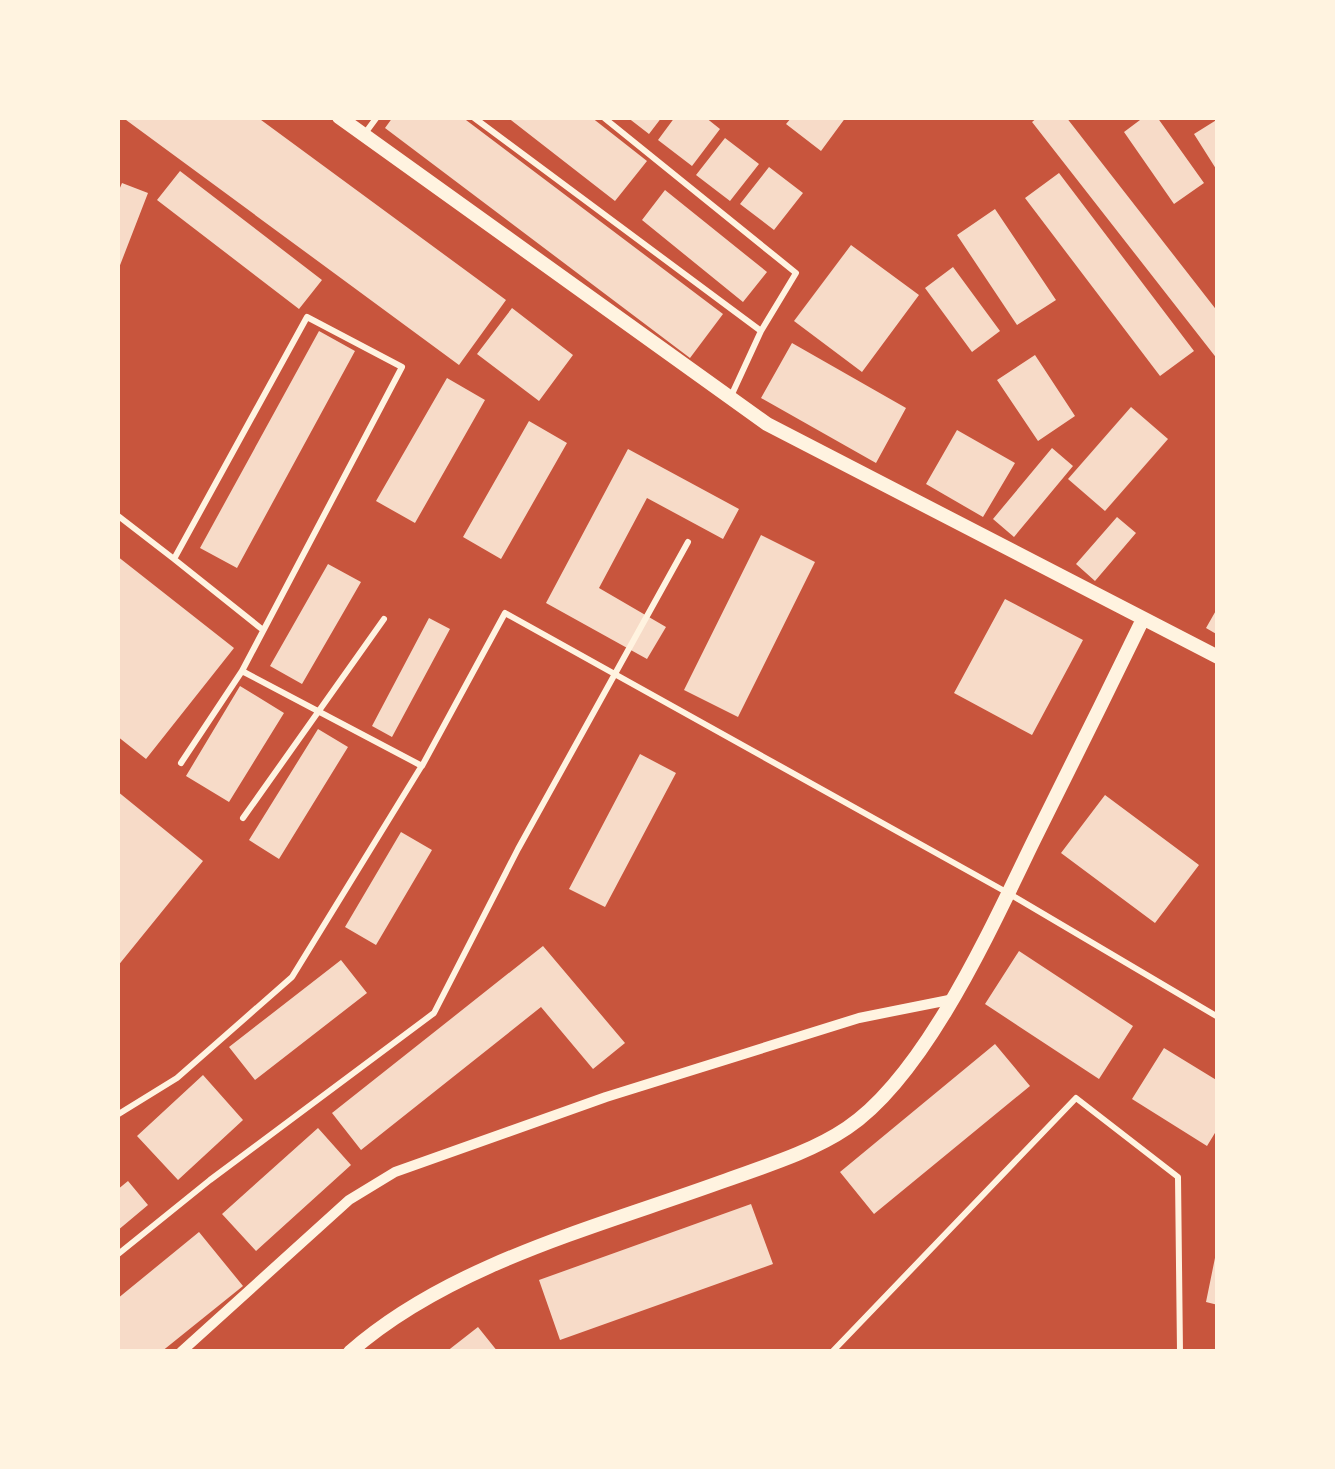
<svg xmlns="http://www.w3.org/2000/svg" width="1335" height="1469" font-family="Mulish,sans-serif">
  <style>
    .building { fill: #f7dbc8 }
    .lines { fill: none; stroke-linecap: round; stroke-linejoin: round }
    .service { stroke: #fff3e0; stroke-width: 6 }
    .minor { stroke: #fff3e0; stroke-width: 10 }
    .tertiary { stroke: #fff3e0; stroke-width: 14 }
  </style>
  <rect width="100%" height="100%" fill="#c8553d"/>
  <path class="building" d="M122,117H257L506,300L459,365Z
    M393,117H462L723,314L690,358L385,128Z
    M507,117H591L647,161L615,201Z
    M627,117H662L649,134Z
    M675,117H705L720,129L692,166L658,140Z
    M792,117H846L821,151L786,124Z
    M1038,117H1066L1218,312V360L1032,122Z
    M1144,117H1157L1204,183L1174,204L1124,132Z
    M1218,119V172L1194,134Z
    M725,138L759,164L730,201L696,175Z
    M769,167L803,193L774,230L740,204Z
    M180,171L322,280L299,309L157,200Z
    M1059,173L1194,351L1160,376L1025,198Z
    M122,183L148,193L117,273V195Z
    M665,190L767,272L743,302L642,220Z
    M995,209L1056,300L1017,325L957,235Z
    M851,245L919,295L862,372L794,321Z
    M953,267L1000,331L972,352L925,288Z
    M512,308L573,355L539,401L477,354Z
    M319,331L355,351L237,568L200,548Z
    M792,343L906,408L876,463L761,398Z
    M1035,355L1075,416L1038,441L997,380Z
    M447,378L485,400L415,523L376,501Z
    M1131,407L1168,439L1105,511L1068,479Z
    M529,421L567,443L501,559L463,537Z
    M957,430L1015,463L983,517L926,484Z
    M1052,448L1073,466L1014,537L993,519Z
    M628,449L739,509L723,539L647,498L599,588L666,627L647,659L546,603Z
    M1117,517L1136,533L1095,581L1076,564Z
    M761,535L815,562L738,717L684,690Z
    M117,556L234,648L146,759L117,736Z
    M328,564L361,582L302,684L270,666Z
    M1005,599L1083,640L1032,735L954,693Z
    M1218,607V635L1206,628Z
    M429,618L450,629L392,737L372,726Z
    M240,686L284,713L229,802L186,776Z
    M318,729L348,747L279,859L249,840Z
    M640,754L676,773L605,907L569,889Z
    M117,791L203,861L117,967Z
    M1105,795L1199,865L1155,923L1061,853Z
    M401,832L432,850L376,945L345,927Z
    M543,946L625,1043L593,1069L541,1007L361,1150L332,1113Z
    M1019,951L1133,1026L1099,1079L985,1004Z
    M341,960L367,993L255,1080L229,1047Z
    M995,1044L1030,1086L874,1214L840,1172Z
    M1164,1048L1218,1081V1128L1207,1146L1132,1099Z
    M203,1075L243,1120L178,1180L137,1136Z
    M318,1128L351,1165L256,1251L222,1214Z
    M128,1181L148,1205L117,1231V1190Z
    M751,1204L773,1264L560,1340L539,1280Z
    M199,1232L243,1286L161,1352H117V1299Z
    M1216,1253H1218V1305L1206,1302Z
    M478,1327L498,1352H446Z"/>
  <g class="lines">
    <path class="service" d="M473,117L761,331
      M603,117L796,273L761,331L732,394
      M366,132L377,117
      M117,515L174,559L307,317L402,367L242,671L422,766L505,613L1008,893L1218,1017
      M174,559L263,630
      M181,763L242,671
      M243,818L384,619
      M117,1115L177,1078L292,977L421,767
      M117,1255L210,1180L434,1013L518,849L688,542
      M832,1352L1076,1098L1178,1177L1180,1352"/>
    <path class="minor" d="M181,1352L349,1200L395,1172L606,1097L859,1018L949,1000"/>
    <path class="tertiary" d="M339,117L767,424L1218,657
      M350,1352C450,1264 597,1227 721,1182C762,1167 810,1153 847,1128C926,1075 992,926 1034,840C1071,766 1107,693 1143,619"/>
  </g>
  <rect width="1335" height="1469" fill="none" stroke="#fff3e0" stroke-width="240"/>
</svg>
